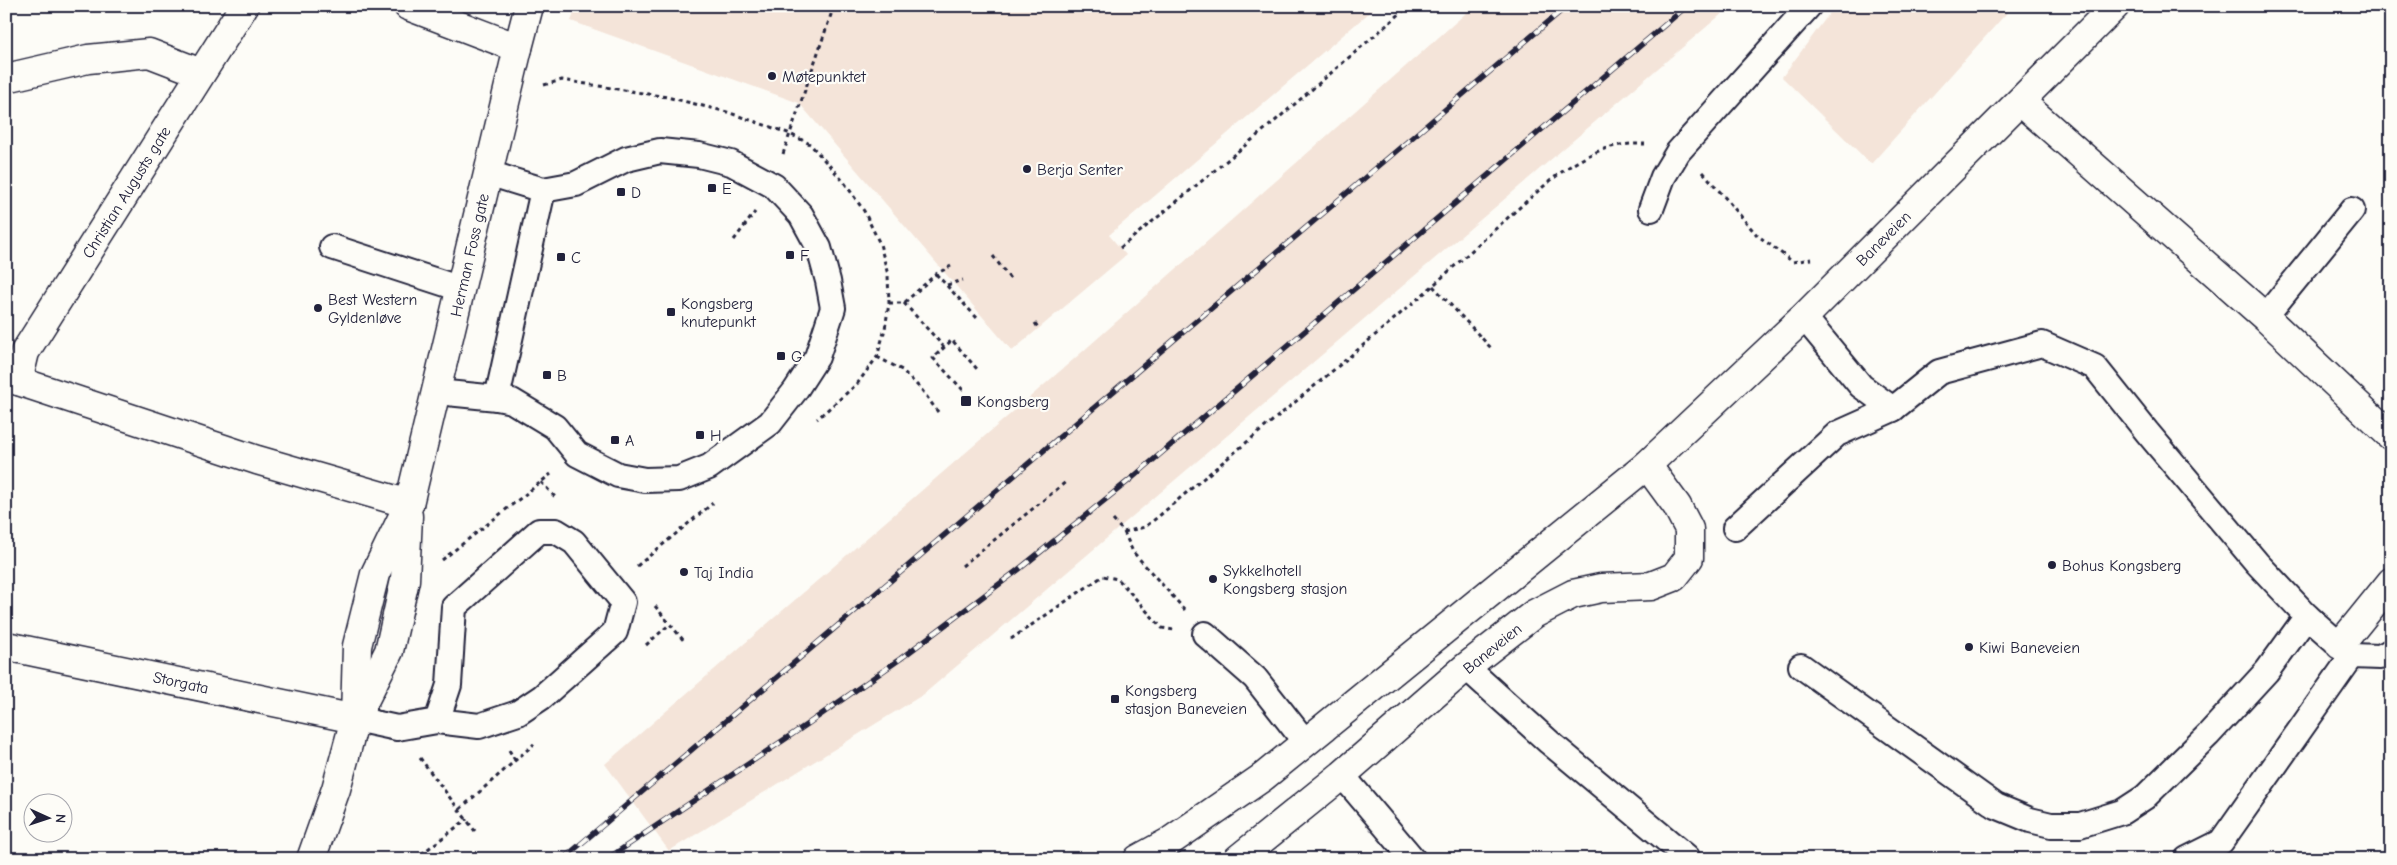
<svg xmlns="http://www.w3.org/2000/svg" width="2397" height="865" font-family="'Comic Neue',sans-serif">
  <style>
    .built { fill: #f4e4d9 }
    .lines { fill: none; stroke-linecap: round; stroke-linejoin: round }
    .service-casing { stroke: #22223b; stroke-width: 28 }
    .minor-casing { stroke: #22223b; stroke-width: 31 }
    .secondary-casing { stroke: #22223b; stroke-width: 31 }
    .path { stroke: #22223b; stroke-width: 3; stroke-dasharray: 4 4; stroke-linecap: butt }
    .service { stroke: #fdfcf7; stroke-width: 24 }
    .minor { stroke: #fdfcf7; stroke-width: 28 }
    .secondary { stroke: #fdfcf7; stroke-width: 28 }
    .rail-casing { stroke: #22223b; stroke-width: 5.5 }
    .rail { stroke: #fdfcf7; stroke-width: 4; stroke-dasharray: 11; stroke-linecap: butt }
    .poi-dot { fill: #22223b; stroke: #fdfcf7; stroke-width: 2 }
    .labels { text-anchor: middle; stroke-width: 4.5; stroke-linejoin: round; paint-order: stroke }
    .poi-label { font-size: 16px; fill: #22223b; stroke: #fdfcf7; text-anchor: start }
    .street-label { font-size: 16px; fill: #22223b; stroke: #fdfcf7 }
  </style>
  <rect width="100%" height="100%" fill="#fdfcf7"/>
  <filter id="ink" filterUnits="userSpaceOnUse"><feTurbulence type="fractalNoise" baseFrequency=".02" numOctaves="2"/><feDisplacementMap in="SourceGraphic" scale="10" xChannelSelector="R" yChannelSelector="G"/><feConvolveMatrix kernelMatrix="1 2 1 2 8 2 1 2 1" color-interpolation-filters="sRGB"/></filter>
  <g filter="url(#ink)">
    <g class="built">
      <path d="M577 6H1377L1109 235 1126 255 1012 351 799 103 571 21Z"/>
      <path d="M1474 6H1731L924 694 669 851 605 764 1081 353Z"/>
      <path d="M1835 6H2013L1871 164 1782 77Z"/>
    </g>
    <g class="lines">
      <defs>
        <g id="service">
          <path d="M1651 209 1663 177 1678 152 1809 6"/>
          <path d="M332 247 461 289"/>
          <path d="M1804 317 1861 386 1893 409 1939 372 2042 344 2095 367 2147 432 2257 563 2307 616 2352 656 2221 842 2187 859"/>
          <path d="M2265 317 2352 210"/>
          <path d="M437 392 497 398 512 401 555 427 577 454 618 475 645 480 679 479 709 467 770 423 795 391 817 357 833 308 828 281 819 248 801 215 774 186 731 163 699 155 660 151 626 159 576 184 543 190 488 173"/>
          <path d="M497 398 543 190"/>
          <path d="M1735 528 1837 434 1893 409"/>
          <path d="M1205 634 1255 678 1306 743"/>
          <path d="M2352 656 2380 657 2391 651"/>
          <path d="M1801 666 1996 806 2030 820 2051 825H2080L2122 812 2145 797 2208 735 2267 671 2307 616"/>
          <path d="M1466 667 1549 742 1687 857"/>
          <path d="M355 719 397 728 437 721 479 726 518 713 542 697 615 632 623 602 574 542 556 531H539L454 607 449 685 437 721"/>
          <path d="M1342 775 1413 859"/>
        </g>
        <g id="minor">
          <path d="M408 6 518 48 529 6"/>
          <path d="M6 78 88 59 149 53 201 73"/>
          <path d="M2021 102 2265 317 2391 436"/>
          <path d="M6 377 257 460 409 504"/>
          <path d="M18 381 25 352 244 6"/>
          <path d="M2340 645 2391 582"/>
          <path d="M6 646 355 719"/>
          <path d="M1238 859 1342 775 1466 667 1534 614 1573 594 1601 588 1651 586 1674 577 1689 558V529L1677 506 1647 465"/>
        </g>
        <g id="secondary">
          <path d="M355 719 357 646 375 574 409 504 518 48"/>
          <path d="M311 859 336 789 355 719 389 651 405 580 408 516"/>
          <path d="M1138 859 1169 842 1263 777 1647 465 1804 317 2115 6"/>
        </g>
      </defs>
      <use href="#service" class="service-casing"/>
      <use href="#minor" class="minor-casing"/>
      <use href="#secondary" class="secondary-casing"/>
      <g class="path">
        <path d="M544 85 562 80 667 97 727 112 788 133 810 144 844 182 864 211 880 244 888 275 889 303 885 329 877 357 857 384 817 419"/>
        <path d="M783 154 834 6"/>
        <path d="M1703 172 1757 235 1793 262 1811 259"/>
        <path d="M734 240 755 212"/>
        <path d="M1120 248 1275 121 1409 6"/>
        <path d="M993 256 1011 280"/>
        <path d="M936 274 978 319"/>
        <path d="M947 285 963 280"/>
        <path d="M1433 286 1491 348"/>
        <path d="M889 303H904L936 274 951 266"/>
        <path d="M904 303 944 347"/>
        <path d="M1035 323 1039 329"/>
        <path d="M877 357 902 370 921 389 938 412"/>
        <path d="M963 390 933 358 952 340 977 369"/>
        <path d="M541 482 556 498"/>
        <path d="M1113 520 1124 532 1133 552 1185 610"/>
        <path d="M1124 532 1145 527 1159 516C1248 440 1339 367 1428 290 1456 265 1484 239 1512 214 1533 196 1553 176 1577 162 1601 148 1617 143 1645 144"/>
        <path d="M442 560 551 474"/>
        <path d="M637 566 713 503"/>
        <path d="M962 566 1067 481"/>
        <path d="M655 606 684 641"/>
        <path d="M1011 639 1103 576 1118 579 1162 628 1174 630"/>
        <path d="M646 645 670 624"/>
        <path d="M509 750 515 760"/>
        <path d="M420 758 475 831"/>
        <path d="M460 809 534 744"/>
        <path d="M415 859 467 819"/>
      </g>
      <use href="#service" class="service"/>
      <use href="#minor" class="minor"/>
      <use href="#secondary" class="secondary"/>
      <defs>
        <g id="rail">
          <path d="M563 859 1567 6"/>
          <path d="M607 859 809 723 900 659 1018 570 1132 478 1687 6"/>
        </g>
      </defs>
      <use href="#rail" class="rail-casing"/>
      <use href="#rail" class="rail"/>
    </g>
  </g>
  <g class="poi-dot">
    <circle cx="772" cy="76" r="5"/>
    <circle cx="1027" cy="169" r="5"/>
    <rect x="707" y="183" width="10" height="10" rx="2.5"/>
    <rect x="616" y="187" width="10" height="10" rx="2.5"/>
    <rect x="785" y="250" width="10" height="10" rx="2.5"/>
    <rect x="556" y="252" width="10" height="10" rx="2.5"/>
    <circle cx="318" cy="308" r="5"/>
    <rect x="666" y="307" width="10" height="10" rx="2.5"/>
    <rect x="776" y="351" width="10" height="10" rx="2.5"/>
    <rect x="542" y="370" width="10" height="10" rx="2.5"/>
    <rect x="960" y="395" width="12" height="12" rx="2.5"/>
    <rect x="695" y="430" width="10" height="10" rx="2.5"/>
    <rect x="610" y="435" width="10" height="10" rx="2.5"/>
    <circle cx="2052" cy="565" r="5"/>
    <circle cx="684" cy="572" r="5"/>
    <circle cx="1213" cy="579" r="5"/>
    <circle cx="1969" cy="647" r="5"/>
    <rect x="1110" y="694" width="10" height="10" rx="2.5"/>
  </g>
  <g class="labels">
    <g class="poi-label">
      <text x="782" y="82">Møtepunktet</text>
      <text x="1037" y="175">Berja Senter</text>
      <text x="722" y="194">E</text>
      <text x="631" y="198">D</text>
      <text x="800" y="261">F</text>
      <text x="571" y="263">C</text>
      <text x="328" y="305">Best Western<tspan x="328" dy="18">Gyldenløve</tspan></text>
      <text x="681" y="309">Kongsberg<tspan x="681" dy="18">knutepunkt</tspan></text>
      <text x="791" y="362">G</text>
      <text x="557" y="381">B</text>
      <text x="977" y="407">Kongsberg</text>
      <text x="710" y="441">H</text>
      <text x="625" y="446">A</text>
      <text x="2062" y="571">Bohus Kongsberg</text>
      <text x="1223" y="576">Sykkelhotell<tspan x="1223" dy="18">Kongsberg stasjon</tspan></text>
      <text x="694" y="578">Taj India</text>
      <text x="1979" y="653">Kiwi Baneveien</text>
      <text x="1125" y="696">Kongsberg<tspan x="1125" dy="18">stasjon Baneveien</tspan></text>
    </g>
    <g class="street-label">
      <text transform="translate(126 192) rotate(-58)" y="6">Christian Augusts gate</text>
      <text transform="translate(1883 238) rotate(-45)" y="6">Baneveien</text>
      <text transform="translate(469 255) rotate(-77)" y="6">Herman Foss gate</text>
      <text transform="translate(1492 648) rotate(-39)" y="6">Baneveien</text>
      <text transform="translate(181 682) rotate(12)" y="6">Storgata</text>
    </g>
  </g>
  <rect width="2397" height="865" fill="none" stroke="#fdfcf7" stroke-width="25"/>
  <rect x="12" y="12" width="2372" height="840" fill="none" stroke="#22223b" stroke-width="2" filter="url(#ink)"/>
  <g transform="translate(48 818) rotate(93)"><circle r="24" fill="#fdfcf7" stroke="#a5a5ac"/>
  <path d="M0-4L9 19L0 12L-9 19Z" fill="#22223b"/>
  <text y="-8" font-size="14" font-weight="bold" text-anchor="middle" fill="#22223b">N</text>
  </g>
</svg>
